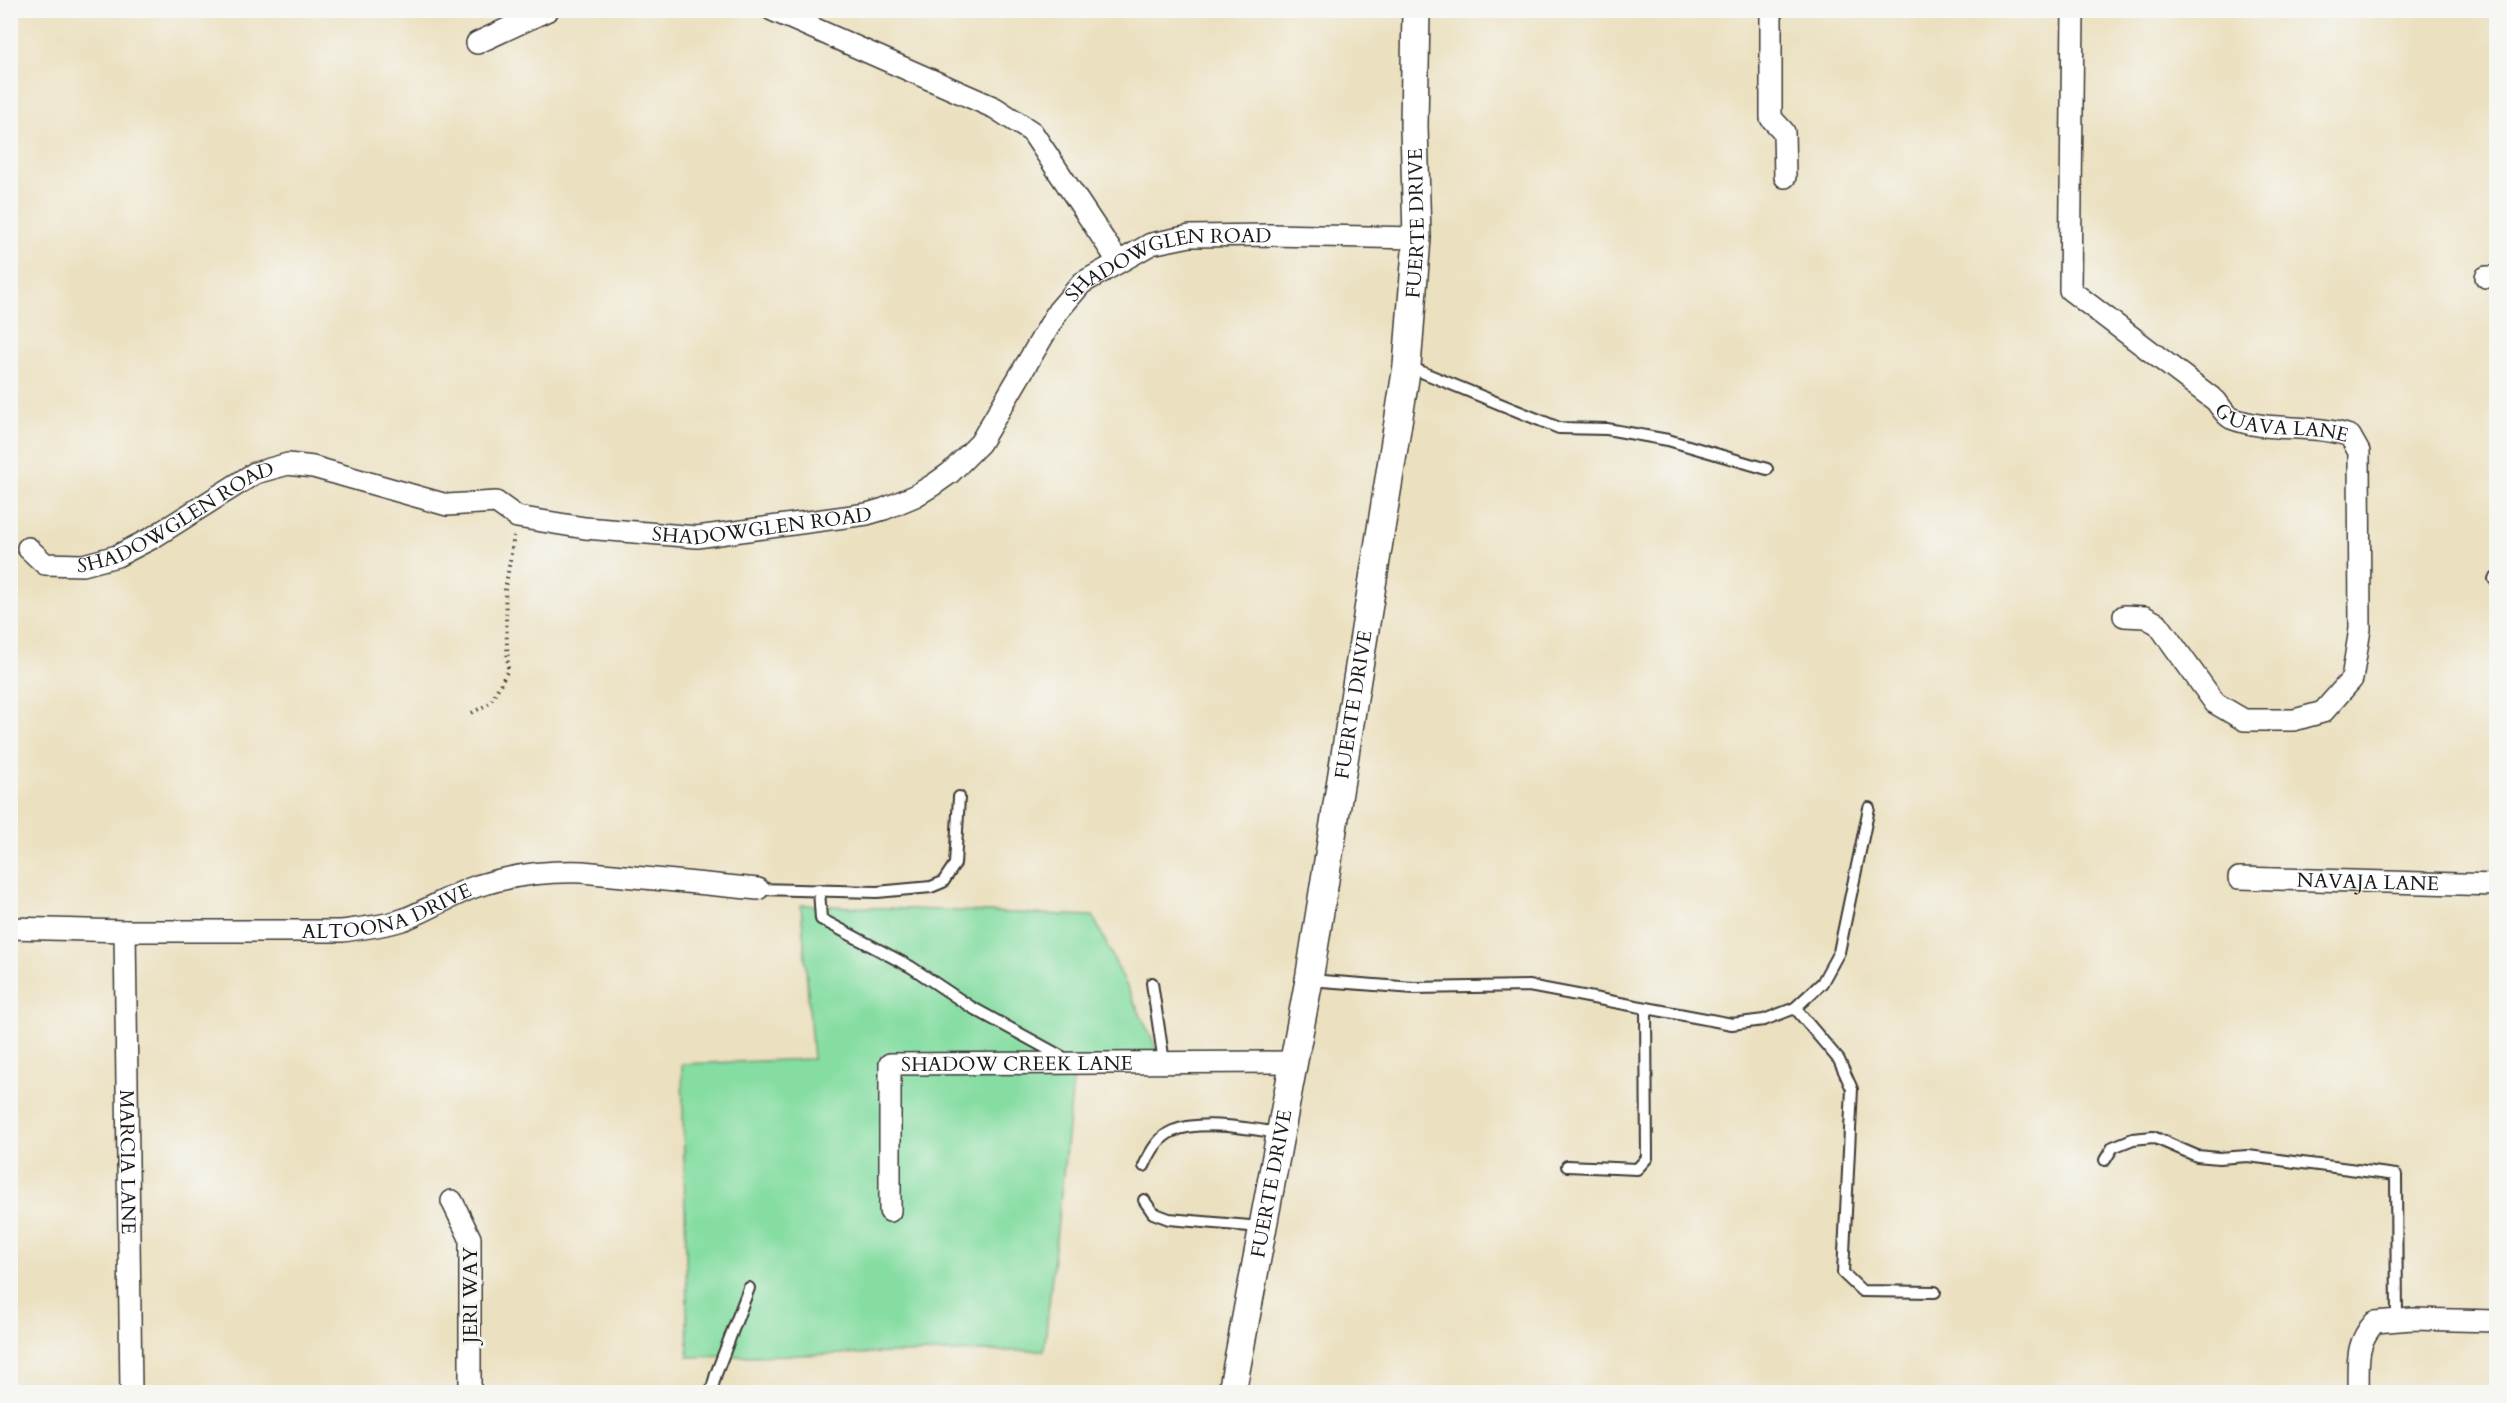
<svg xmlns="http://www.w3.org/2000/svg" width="2507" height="1403" font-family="Cardo,serif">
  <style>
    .green { fill: #85dda2; stroke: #507c5f; stroke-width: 1.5 }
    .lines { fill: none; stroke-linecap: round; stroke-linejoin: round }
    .service-casing { stroke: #3b3934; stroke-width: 14 }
    .minor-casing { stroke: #3b3934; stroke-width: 24 }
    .tertiary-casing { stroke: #3b3934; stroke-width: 30 }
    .path { stroke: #3b3934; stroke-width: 4; stroke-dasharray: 1.5 4.5; stroke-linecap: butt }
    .service { stroke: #fff; stroke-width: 10 }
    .minor { stroke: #fff; stroke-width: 21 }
    .tertiary { stroke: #fff; stroke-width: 27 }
    .labels { text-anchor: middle; stroke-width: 6; stroke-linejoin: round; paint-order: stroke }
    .street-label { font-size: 20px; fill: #1c1c1c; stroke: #f6f6f2 }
  </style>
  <rect width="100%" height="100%" fill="#f6f6f2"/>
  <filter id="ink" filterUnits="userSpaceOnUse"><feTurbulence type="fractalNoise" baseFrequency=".0167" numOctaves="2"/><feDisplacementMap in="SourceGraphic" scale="12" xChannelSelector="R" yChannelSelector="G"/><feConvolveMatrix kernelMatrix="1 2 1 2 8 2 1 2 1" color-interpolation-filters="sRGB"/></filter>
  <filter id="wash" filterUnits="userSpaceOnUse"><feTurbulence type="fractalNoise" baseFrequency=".008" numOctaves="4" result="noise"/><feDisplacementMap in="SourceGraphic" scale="24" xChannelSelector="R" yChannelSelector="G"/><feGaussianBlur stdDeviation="1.35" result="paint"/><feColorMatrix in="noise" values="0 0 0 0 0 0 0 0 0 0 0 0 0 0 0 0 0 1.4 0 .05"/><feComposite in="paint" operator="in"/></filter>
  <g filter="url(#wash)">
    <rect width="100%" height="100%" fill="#ebe0bf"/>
    <path class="green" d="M801 905 1093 916 1164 1064 1075 1063 1044 1350 688 1357 682 1064 813 1059Z"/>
  </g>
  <g filter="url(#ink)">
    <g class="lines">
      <defs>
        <g id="service">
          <path d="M1407 366 1559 428 1607 429 1668 440 1767 469"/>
          <path d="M2494 579H2496"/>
          <path d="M758 889 877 892 931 887 943 882 955 864 959 797"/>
          <path d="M819 890 821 919 911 967 971 1007 1066 1059"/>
          <path d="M1309 980 1414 988 1529 986 1732 1024 1764 1020 1795 1008 1822 983 1839 952 1869 808"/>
          <path d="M1152 983 1164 1062"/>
          <path d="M1795 1008 1839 1060 1852 1089 1843 1273 1862 1291 1935 1292"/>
          <path d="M2105 1160 2113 1147 2133 1139 2153 1137 2197 1156 2219 1158 2248 1156 2396 1175 2397 1320"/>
          <path d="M1144 1166C1150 1153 1158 1137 1173 1131 1202 1119 1250 1129 1280 1133"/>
          <path d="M1567 1166 1637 1169 1647 1158 1646 1008"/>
          <path d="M1144 1200 1153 1213 1169 1219 1261 1227"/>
          <path d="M711 1392 716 1374 749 1288"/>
        </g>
        <g id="minor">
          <path d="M772 10 995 108 1032 132 1118 261"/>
          <path d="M1771 10V118L1784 132 1785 177"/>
          <path id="s1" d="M2073 10 2070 290 2216 401C2220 406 2225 415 2231 418 2269 433 2312 423 2350 436L2359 452 2360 629 2352 679 2323 712 2294 720H2244L2215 703 2158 624 2145 617 2124 616"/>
          <path d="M477 43 548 10"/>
          <path d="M2486 277H2496"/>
          <path id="s2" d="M28 548 45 564 83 565 117 556 152 538 255 473 288 464 313 467 447 505 496 502 517 517 585 528 697 537 867 514 884 509 915 496 933 485 950 473 980 443 1058 311 1082 283 1151 244 1190 236 1271 235 1417 238"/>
          <path id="s3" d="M2239 878 2496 885"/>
          <path id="s4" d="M10 928 125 931H342C363 928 385 926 405 919 430 909 452 895 477 886 512 875 546 871 582 872L758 889"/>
          <path id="s5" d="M125 931 131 1392"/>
          <path d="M452 1201 470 1238V1392"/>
          <path id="s6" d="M890 1211V1064L1293 1062"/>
          <path d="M2358 1392C2359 1363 2354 1345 2375 1322L2412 1319 2496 1321"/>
        </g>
        <g id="tertiary">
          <path id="s7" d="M1232 1392 1309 980 1407 366 1417 238 1414 126 1416 10"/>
        </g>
      </defs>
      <use href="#service" class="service-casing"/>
      <use href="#minor" class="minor-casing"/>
      <use href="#tertiary" class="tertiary-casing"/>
      <path class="path" d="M472 713 490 703 508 670 505 590 514 536"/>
      <use href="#service" class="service"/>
      <use href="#minor" class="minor"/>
      <use href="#tertiary" class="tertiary"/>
    </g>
  </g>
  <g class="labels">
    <g class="street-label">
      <text dy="7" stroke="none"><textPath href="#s7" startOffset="1184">FUERTE DRIVE</textPath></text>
      <text dy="7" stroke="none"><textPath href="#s2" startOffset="1300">SHADOWGLEN ROAD</textPath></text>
      <text dy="7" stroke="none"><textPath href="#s1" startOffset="537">GUAVA LANE</textPath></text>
      <text dy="7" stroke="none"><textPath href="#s2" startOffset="166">SHADOWGLEN ROAD</textPath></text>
      <text dy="7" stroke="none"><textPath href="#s2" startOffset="778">SHADOWGLEN ROAD</textPath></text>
      <text dy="7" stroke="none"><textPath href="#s7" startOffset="698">FUERTE DRIVE</textPath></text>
      <text dy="7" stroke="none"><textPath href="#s3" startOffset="129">NAVAJA LANE</textPath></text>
      <text dy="7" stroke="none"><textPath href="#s4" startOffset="380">ALTOONA DRIVE</textPath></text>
      <text dy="7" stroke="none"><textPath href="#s6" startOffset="274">SHADOW CREEK LANE</textPath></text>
      <text dy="7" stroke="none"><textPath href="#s5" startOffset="231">MARCIA LANE</textPath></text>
      <text dy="7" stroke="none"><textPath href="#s7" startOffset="212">FUERTE DRIVE</textPath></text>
      <text transform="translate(470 1295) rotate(-90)" y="7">JERI WAY</text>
    </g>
  </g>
  <rect width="2507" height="1403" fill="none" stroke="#f6f6f2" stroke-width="36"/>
</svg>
